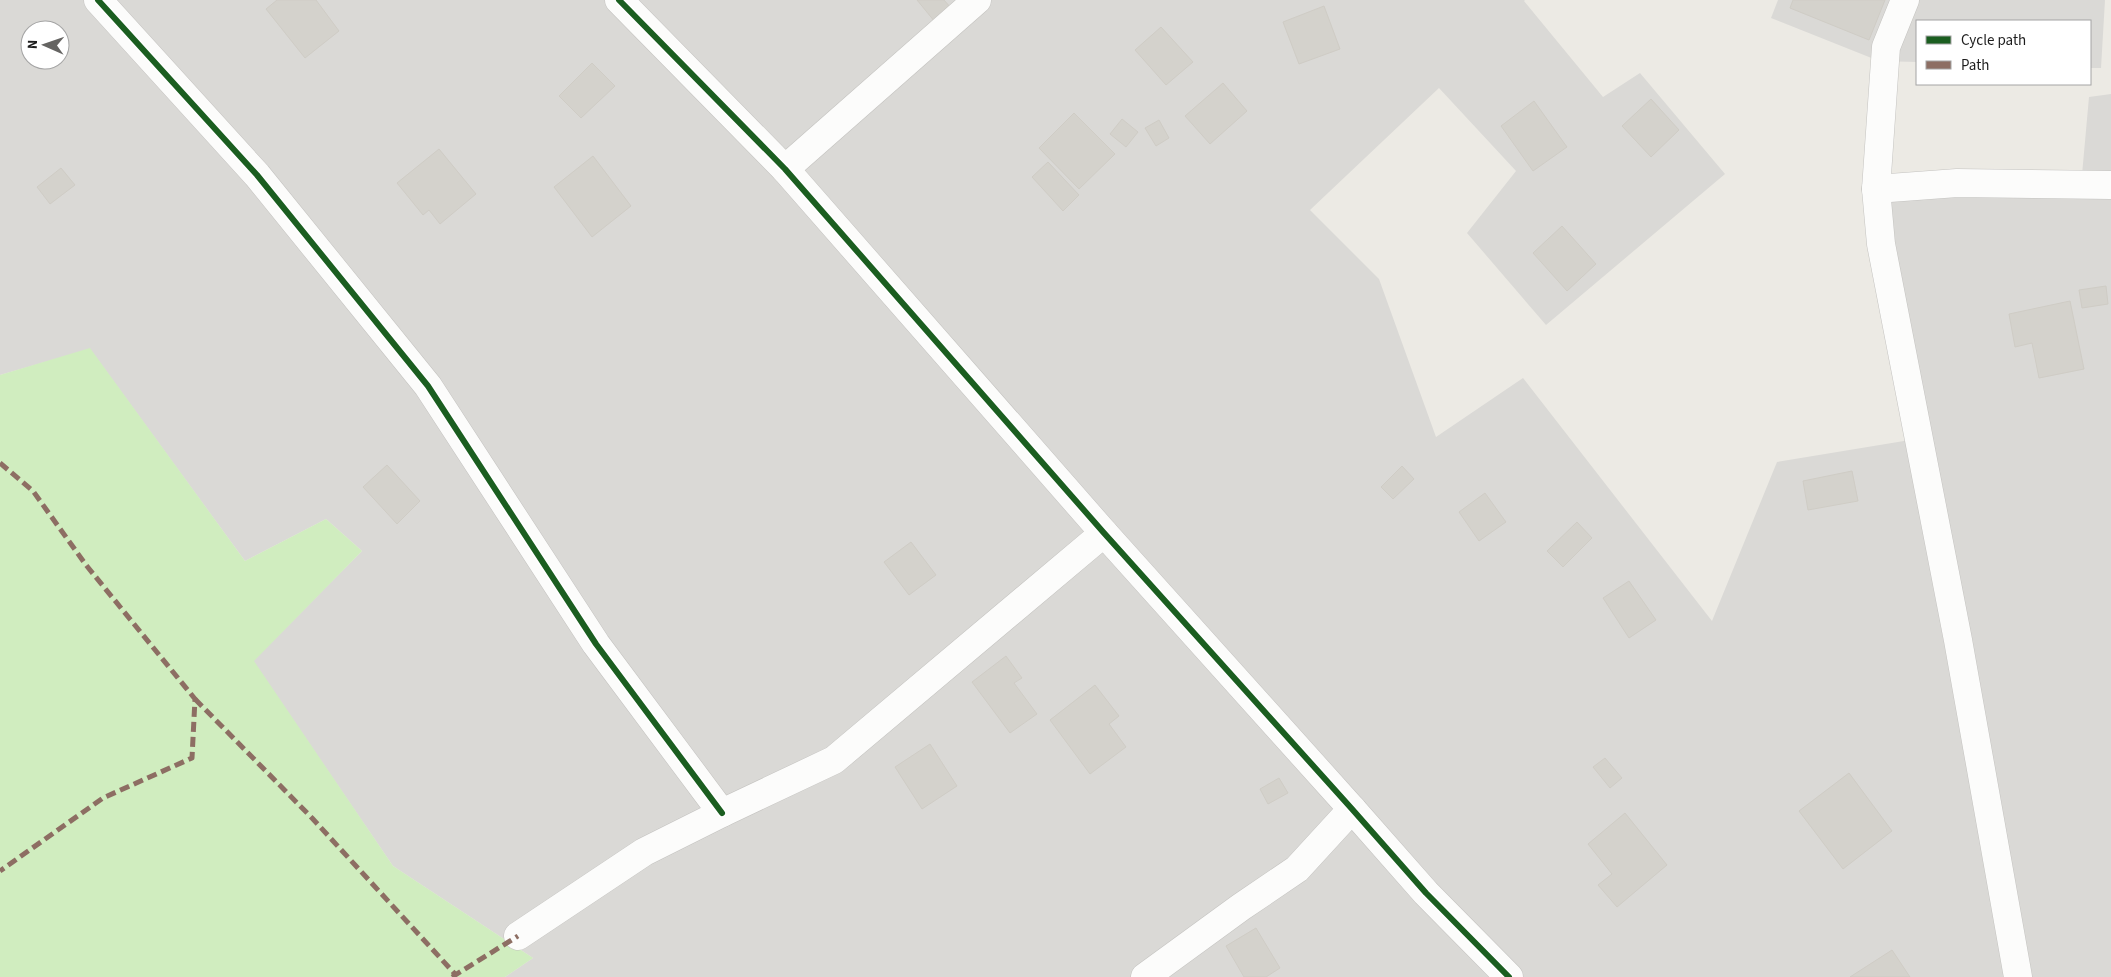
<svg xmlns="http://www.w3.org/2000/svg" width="2111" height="977" font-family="'Source Sans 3',sans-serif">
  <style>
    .residential { fill: #dad9d6; fill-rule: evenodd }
    .grass { fill: #d0edbf }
    .building { fill: #d4d2cc; stroke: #cfccc5 }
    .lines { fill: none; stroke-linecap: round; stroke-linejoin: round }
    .minor-casing { stroke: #c4c3c0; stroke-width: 29 }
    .minor { stroke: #fcfcfb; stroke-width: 28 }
    .quiet { stroke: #8d6e63; stroke-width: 5; stroke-dasharray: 10 5; stroke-linecap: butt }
    .cycleway-casing { stroke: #fff; stroke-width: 9 }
    .cycleway { stroke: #1b5e20; stroke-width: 6 }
  </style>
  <rect width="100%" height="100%" fill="#eceae4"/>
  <g class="residential">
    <path d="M0 0H1525L1524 1 1603 97 1640 73 1725 174 1546 325 1467 233 1516 171 1439 88 1310 210 1379 279 1436 437 1523 378 1712 621 1777 462 1910 440 1866 193 2080 197 2089 97 2111 94V977H505L533 958 393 866 253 661 362 551 326 519 245 561 90 349 0 375ZM30 30H60V60H30Z"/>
    <path d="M1778 0H2105L2101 68H2090V21H1917V62L1879 61 1771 18Z"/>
  </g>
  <path class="grass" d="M90 348 245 561 326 519 362 551 254 661 393 866 533 958 505 977H0V375Z"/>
  <g class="building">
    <path d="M277 0H316L339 31 305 58 266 9Z"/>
    <path d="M917 0H944L951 8 935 22Z"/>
    <path d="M1793 0H1885L1869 40 1790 8Z"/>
    <path d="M1324 6 1340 49 1299 64 1283 22Z"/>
    <path d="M1161 27 1193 62 1166 85 1135 50Z"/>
    <path d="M592 63 615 86 581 118 559 96Z"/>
    <path d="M1223 83 1247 111 1210 144 1185 116Z"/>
    <path d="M1651 99 1679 130 1651 157 1622 126Z"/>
    <path d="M1534 101 1567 147 1533 171 1501 126Z"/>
    <path d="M1074 113 1115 154 1079 189 1039 148Z"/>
    <path d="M1122 119 1138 132 1126 147 1110 134Z"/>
    <path d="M1159 120 1169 138 1156 146 1145 128Z"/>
    <path d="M439 149 476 194 440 224 429 210 423 215 397 183Z"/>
    <path d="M593 156 631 206 592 237 554 187Z"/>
    <path d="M1048 162 1079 195 1063 211 1032 177Z"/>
    <path d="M61 168 75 185 50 204 37 187Z"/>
    <path d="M1562 226 1596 264 1567 291 1533 253Z"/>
    <path d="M2106 286 2108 304 2082 308 2079 290Z"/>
    <path d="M2070 301 2084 369 2039 378 2032 343 2015 347 2009 314Z"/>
    <path d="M387 465 420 501 397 524 363 487Z"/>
    <path d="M1402 466 1414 479 1393 499 1381 487Z"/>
    <path d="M1852 471 1858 501 1808 510 1803 481Z"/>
    <path d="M1485 493 1506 522 1479 541 1459 512Z"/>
    <path d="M1577 522 1592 538 1563 567 1547 551Z"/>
    <path d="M911 542 936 575 909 595 884 562Z"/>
    <path d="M1629 581 1656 620 1629 638 1603 598Z"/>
    <path d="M1006 656 1022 678 1014 683 1037 714 1010 733 972 682Z"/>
    <path d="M1095 685 1119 716 1109 724 1126 747 1090 774 1050 720Z"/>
    <path d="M930 744 957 786 922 809 895 767Z"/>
    <path d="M1605 758 1622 778 1610 788 1593 767Z"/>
    <path d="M1849 773 1892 831 1843 869 1799 811Z"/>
    <path d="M1279 778 1288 793 1268 804 1260 789Z"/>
    <path d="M1625 813 1667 865 1617 907 1598 885 1612 874 1588 844Z"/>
    <path d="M1256 928 1280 968 1266 977H1244L1226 946Z"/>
    <path d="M1892 950 1910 977H1850Z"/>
  </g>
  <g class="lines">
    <defs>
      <g id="minor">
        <path d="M98 0 257 175 428 386 596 644 722 813"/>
        <path d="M619 0 785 169 1104 533 1352 809 1426 893 1509 977"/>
        <path d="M1905 0 1886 47 1876 189 1881 244 1958 640 2018 977"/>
        <path d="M785 169 977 0"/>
        <path d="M1876 189 1957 183 2111 185"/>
        <path d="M518 936 644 852 722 813 834 760 1104 533"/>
        <path d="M1145 977 1241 907 1297 869 1352 809"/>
      </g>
    </defs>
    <use href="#minor" class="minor-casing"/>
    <use href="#minor" class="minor"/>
    <g class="quiet">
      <path d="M0 463 33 491 86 565 195 699 192 758 103 798 0 871"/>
      <path d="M195 699 312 818 455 974"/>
      <path d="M452 977 518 936"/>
    </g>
    <defs>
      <g id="cycleway">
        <path d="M98 0 257 175 428 386 596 644 722 813"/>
        <path d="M619 0 785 169 1104 533 1352 809 1426 893 1509 977"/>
      </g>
    </defs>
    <use href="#cycleway" class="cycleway-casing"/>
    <use href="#cycleway" class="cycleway"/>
  </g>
  <rect x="1916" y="20" width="175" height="65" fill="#ffffff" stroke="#a4a4a4"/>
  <rect x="1926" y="36" width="25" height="8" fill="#1b5e20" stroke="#a4a4a4"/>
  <text x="1961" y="45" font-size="15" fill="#1c1c1c">Cycle path</text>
  <rect x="1926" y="61" width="25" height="8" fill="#8d6e63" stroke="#a4a4a4"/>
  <text x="1961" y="70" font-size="15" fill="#1c1c1c">Path</text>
  <g transform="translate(45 45) rotate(272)"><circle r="24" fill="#ffffff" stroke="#a4a4a4"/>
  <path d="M0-4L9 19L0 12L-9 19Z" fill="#656462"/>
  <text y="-8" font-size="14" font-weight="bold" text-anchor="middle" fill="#1c1c1c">N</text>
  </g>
</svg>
